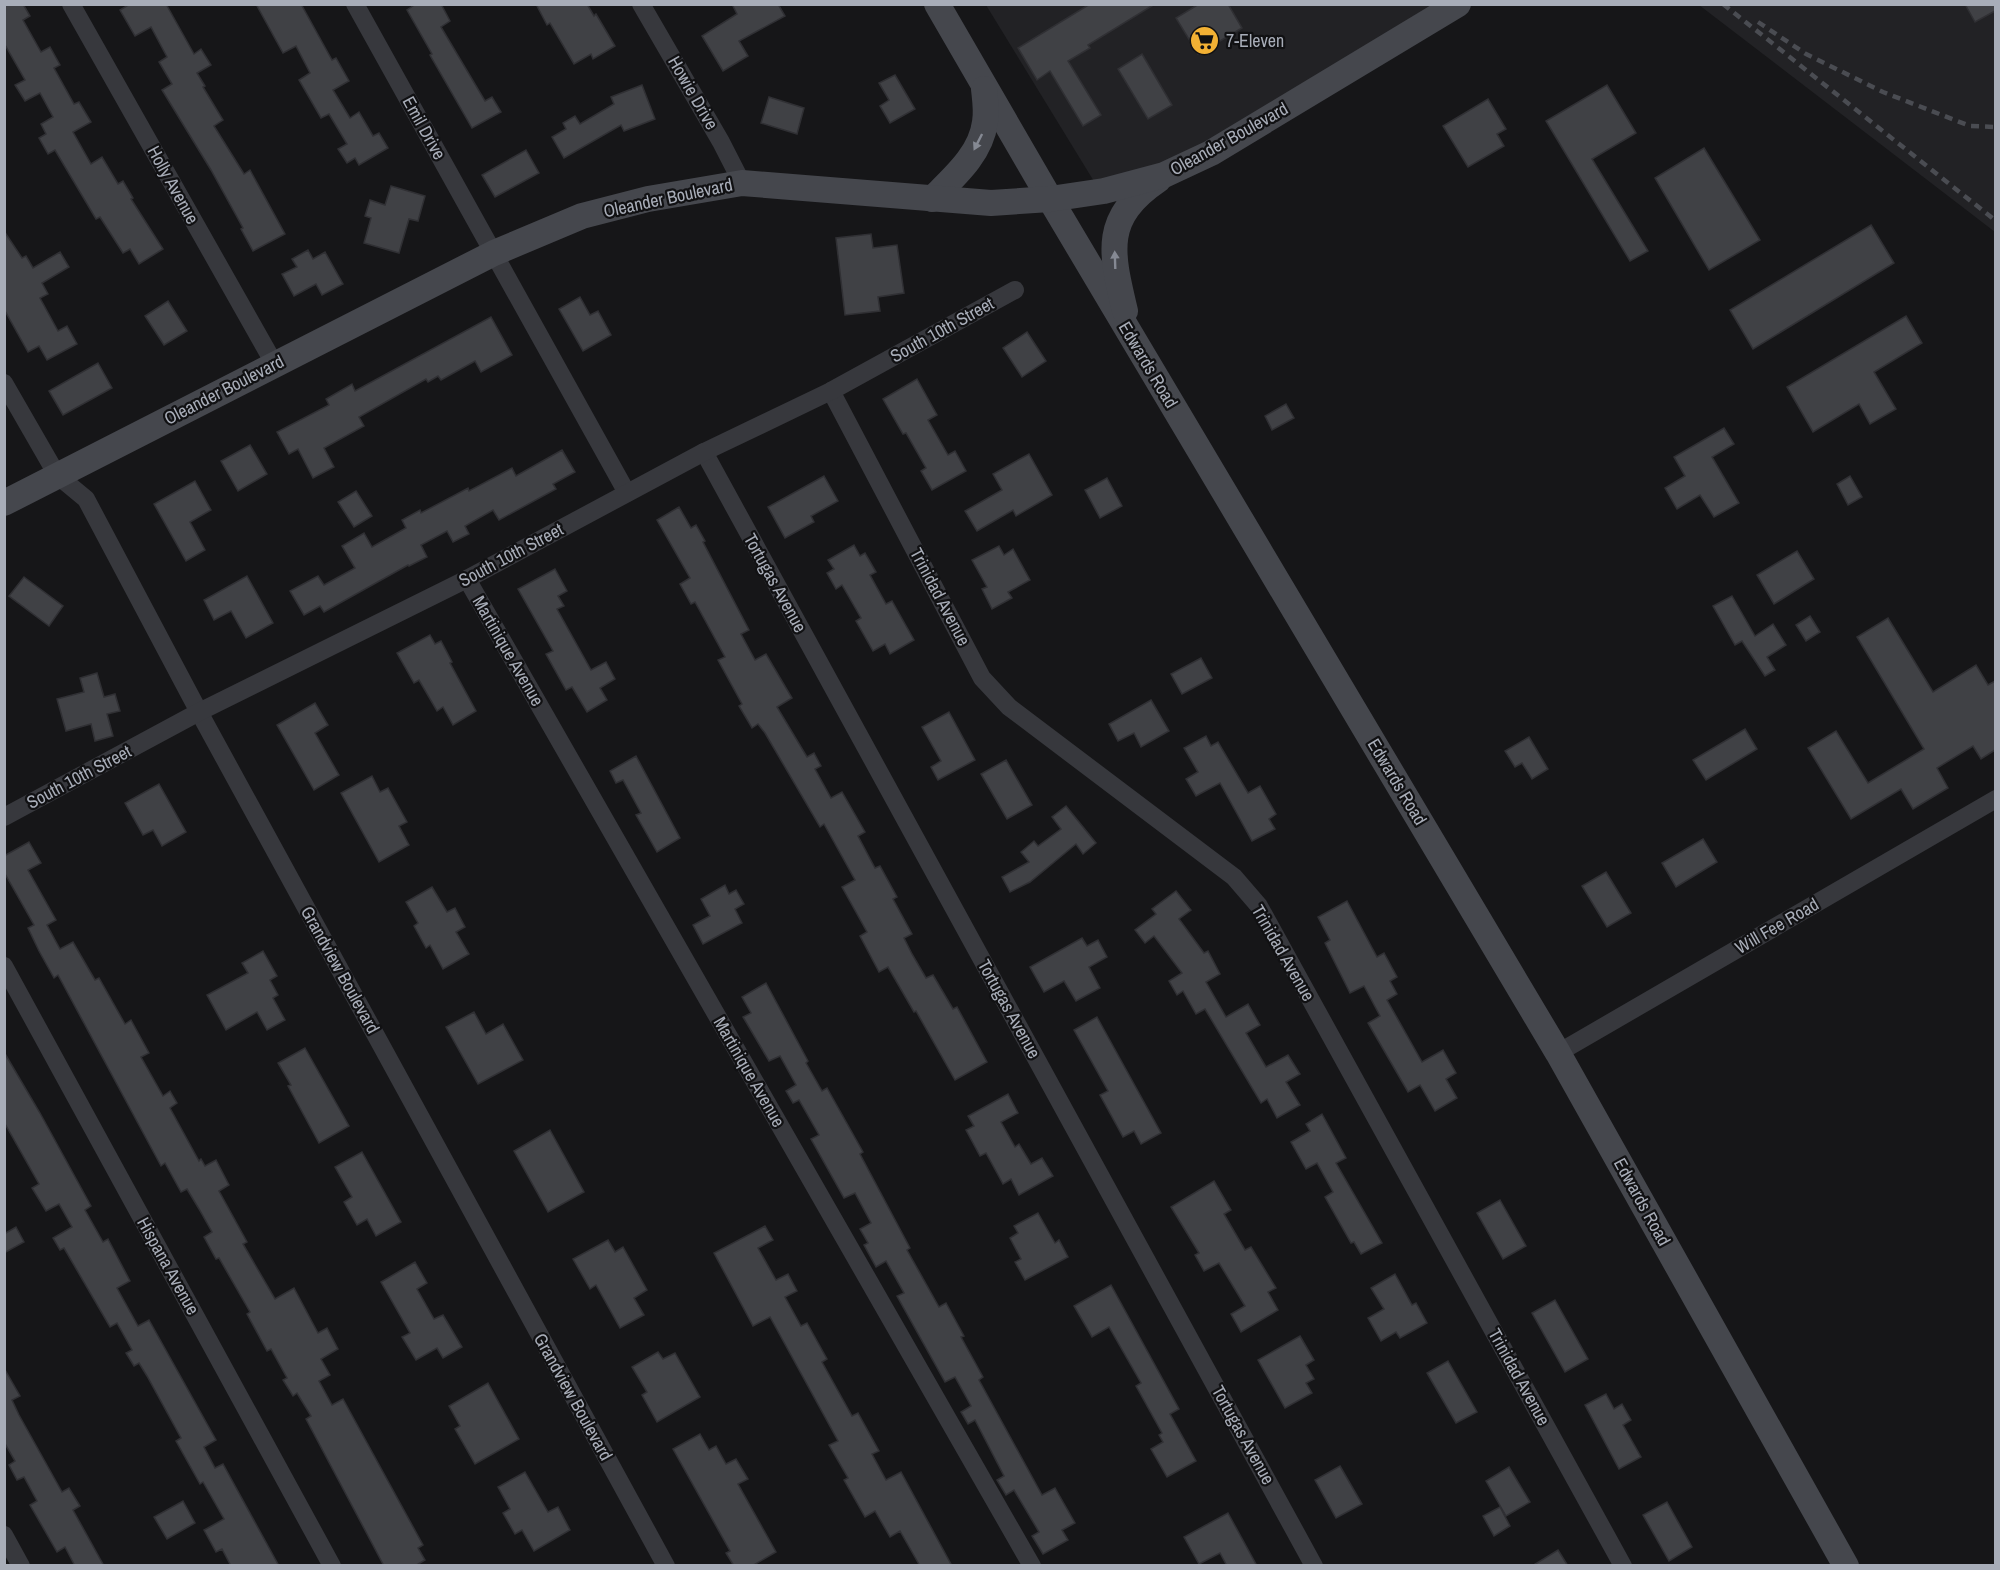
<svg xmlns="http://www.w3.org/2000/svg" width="2000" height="1570" font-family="'Archivo Narrow',sans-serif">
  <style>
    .built { fill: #222225 }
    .building { fill: #404145; stroke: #303034; stroke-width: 1.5 }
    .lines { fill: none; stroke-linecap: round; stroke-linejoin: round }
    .minor { stroke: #37383d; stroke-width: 18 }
    .secondary { stroke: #45474d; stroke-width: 26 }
    .rail { stroke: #4a4c52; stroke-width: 4.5; stroke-dasharray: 8 6; stroke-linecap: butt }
    .oneway { fill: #858993 }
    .labels { text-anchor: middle; stroke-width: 4.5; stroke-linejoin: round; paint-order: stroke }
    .poi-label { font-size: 18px; fill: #a8adb8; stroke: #111113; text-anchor: start }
    .street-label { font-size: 18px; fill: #a8adb8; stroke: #111113 }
  </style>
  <rect width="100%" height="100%" fill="#161618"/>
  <g class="built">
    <path d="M986 5H1440L1207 145 1168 163 1095 183Z"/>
    <path d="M1699 5H1995V232Z"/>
  </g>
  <g class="building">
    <path d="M4 4H23L30 16 23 20 41 52 50 47 60 65 54 68 74 104 79 102 91 122 73 132 91 164 102 157 118 184 123 181 133 198 131 199 163 249 139 264 130 249 123 253 100 217 96 219 55 150 48 154 39 138 46 134 41 124 53 117 40 93 25 101 15 85 25 80 4 43Z"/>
    <path d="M130 4H166L194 54 201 49 211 65 197 73 205 86 203 87 223 120 214 126 244 174 250 170 285 234 253 251 241 229 243 228 211 170 162 90 172 84 159 62 167 57 151 27 135 36 120 10Z"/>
    <path d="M256 4H301L332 60 336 58 349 81 333 90 350 118 359 112 373 136 379 133 388 148 359 165 355 158 347 163 338 149 347 144 329 114 321 118 299 80 310 73 296 46 283 53Z"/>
    <path d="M416 4H441L450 21 441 27 485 101 492 97 501 112 472 128 430 55 432 54 407 10Z"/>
    <path d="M536 4H587L594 16 596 14 615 46 593 59 591 54 574 64 550 23 547 25Z"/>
    <path d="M732 4H778L785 16 739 41 748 56 723 71 702 36 737 14Z"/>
    <path d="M1090 4H1155L1088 45 1090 48 1068 61 1101 115 1083 126 1050 71 1037 80 1018 48Z"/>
    <path d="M1199 4H1228L1242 28 1198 54 1176 18Z"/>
    <path d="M1965 4H1995V11L1975 22Z"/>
    <path d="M1142 54 1172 105 1148 119 1118 69Z"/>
    <path d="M895 75 915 109 890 123 880 106 889 100 879 83Z"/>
    <path d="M642 85 655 119 624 131 621 125 564 158 552 137 566 129 563 123 575 116 580 124 614 104 611 97Z"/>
    <path d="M1607 85 1636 133 1592 159 1648 251 1630 261 1546 121Z"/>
    <path d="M769 97 804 108 797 134 761 123Z"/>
    <path d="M1488 99 1506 129 1497 134 1504 146 1468 167 1443 126Z"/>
    <path d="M1704 148 1760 240 1709 270 1655 178Z"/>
    <path d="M526 150 539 173 495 197 482 175Z"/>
    <path d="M391 186 425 196 418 221 409 219 399 253 364 243 371 218 365 216 370 200 385 205Z"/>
    <path d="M1871 225 1894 263 1753 349 1730 310Z"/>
    <path d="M4 231 22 258 26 256 33 268 60 252 69 267 42 283 48 294 40 298 58 331 67 326 77 344 47 360 39 346 28 352 4 309Z"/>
    <path d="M871 234 873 248 897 245 904 293 878 297 880 311 845 315 836 238Z"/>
    <path d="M308 250 313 259 325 252 343 284 322 295 316 284 294 296 282 274 297 267 292 259Z"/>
    <path d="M580 297 590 315 598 311 611 335 583 351 559 309Z"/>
    <path d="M168 301 187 331 164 345 145 316Z"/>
    <path d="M1906 316 1922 343 1874 372 1896 409 1870 424 1859 404 1813 432 1787 387Z"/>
    <path d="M491 317 512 355 481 372 475 361 441 380 438 376 428 382 426 379 359 417 364 426 324 448 334 467 313 478 298 449 289 454 277 432 329 405 326 399 352 384 355 391Z"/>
    <path d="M1027 332 1046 361 1022 377 1003 348Z"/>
    <path d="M98 363 112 388 63 415 49 391Z"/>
    <path d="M917 379 937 415 928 420 948 455 955 451 966 471 932 490 921 471 926 468 906 433 903 434 883 399Z"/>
    <path d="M1286 404 1294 418 1272 430 1265 416Z"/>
    <path d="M1724 428 1734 444 1712 457 1739 503 1714 517 1700 495 1677 509 1665 488 1685 476 1674 457Z"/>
    <path d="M250 445 267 474 238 491 221 461Z"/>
    <path d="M562 450 575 472 553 484 556 489 499 520 493 510 465 526 469 534 453 542 447 531 421 545 427 557 409 566 408 565 324 612 320 606 304 615 290 591 318 576 324 585 355 568 342 546 364 533 372 547 406 528 402 520 420 510 421 513 468 488 469 491 512 468 516 476Z"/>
    <path d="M1029 454 1052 495 1016 516 1013 510 977 531 965 511 1002 490 993 474Z"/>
    <path d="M824 476 838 501 811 516 814 522 785 538 768 507Z"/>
    <path d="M1850 476 1862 497 1848 505 1837 484Z"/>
    <path d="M1107 478 1122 506 1100 518 1085 490Z"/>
    <path d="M195 481 211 510 190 522 205 550 186 561 154 504Z"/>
    <path d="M356 491 372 516 354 527 338 502Z"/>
    <path d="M679 507 691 528 696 525 705 541 703 542 749 630 741 634 755 660 766 654 792 698 777 707 807 757 814 753 821 766 815 769 831 798 842 792 865 832 858 836 875 868 880 866 897 897 893 899 912 934 904 938 912 954 926 978 933 975 953 1009 957 1007 987 1062 955 1080 916 1011 914 1012 888 967 879 972 860 936 867 932 842 887 855 880 824 824 820 827 765 733 758 724 752 728 739 706 742 704 718 660 725 657 695 602 691 604 680 584 690 578 657 520Z"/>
    <path d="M854 545 860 556 865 553 876 572 870 575 886 604 892 601 914 640 890 654 885 644 873 651 856 621 861 618 842 585 836 589 827 573 834 569 828 560Z"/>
    <path d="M999 546 1004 555 1013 549 1030 580 1008 592 1012 598 992 609 982 589 987 587 972 560Z"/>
    <path d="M1797 551 1814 579 1774 604 1757 575Z"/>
    <path d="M555 569 567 591 558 596 564 606 557 609 591 670 606 662 615 679 600 688 607 700 587 712 572 687 566 690 546 654 553 651 518 589Z"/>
    <path d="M247 576 273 623 246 638 231 611 214 620 204 600Z"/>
    <path d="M24 577 63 606 49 626 9 596Z"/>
    <path d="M1732 596 1755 636 1773 624 1786 645 1767 657 1775 670 1765 676 1742 641 1735 645 1713 606Z"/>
    <path d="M1810 616 1820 632 1806 641 1796 625Z"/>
    <path d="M1888 618 1933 692 1976 665 1988 685 1995 681V750L1981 759 1973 746 1937 768 1948 788 1913 809 1901 789 1851 819 1808 748 1836 731 1868 783 1924 749 1857 637Z"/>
    <path d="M430 635 435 644 441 641 452 662 450 663 476 711 453 725 443 707 437 711 419 680 414 683 397 653Z"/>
    <path d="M1201 658 1212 678 1182 694 1171 674Z"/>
    <path d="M97 673 104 697 115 694 120 711 107 714 113 736 95 741 91 724 66 731 57 699 84 692 80 678Z"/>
    <path d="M1151 700 1169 731 1141 747 1134 733 1118 741 1109 724Z"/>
    <path d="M315 703 328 725 315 733 339 775 314 790 277 725Z"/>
    <path d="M949 712 975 760 938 780 931 767 941 761 922 727Z"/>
    <path d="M1745 729 1757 749 1706 780 1693 760Z"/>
    <path d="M1206 736 1211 746 1218 742 1248 793 1260 786 1276 814 1269 819 1275 829 1252 841 1220 783 1196 796 1186 779 1198 772 1184 748Z"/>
    <path d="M1529 737 1548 769 1532 779 1522 763 1515 767 1505 751Z"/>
    <path d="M636 756 680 838 657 852 636 815 641 813 623 780 616 783 610 771Z"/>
    <path d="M1006 760 1032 805 1007 819 981 774Z"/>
    <path d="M372 776 380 792 388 788 407 822 399 826 409 845 379 862 341 793Z"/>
    <path d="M159 784 186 832 162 846 153 830 143 835 125 803Z"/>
    <path d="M1066 806 1096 843 1083 854 1076 844 1030 882 1010 892 1002 877 1029 862 1021 852 1034 841 1038 846 1061 829 1052 817Z"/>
    <path d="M1703 839 1717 862 1676 887 1662 863Z"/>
    <path d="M29 842 41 863 28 870 56 920 47 925 60 949 73 942 95 980 99 978 125 1024 131 1020 149 1053 141 1057 163 1096 170 1091 177 1103 170 1108 199 1161 201 1159 205 1166 216 1160 229 1185 219 1191 247 1242 243 1244 275 1299 294 1288 318 1333 327 1328 338 1349 321 1359 330 1375 319 1381 332 1405 343 1399 423 1545 418 1548 425 1560 415 1566H384L306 1419 311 1416 297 1393 293 1396 283 1380 287 1378 271 1349 267 1351 247 1314 250 1312 219 1258 216 1259 204 1237 212 1232 199 1209 187 1189 181 1192 165 1163 161 1166 58 975 54 978 39 951 28 928 34 925 4 872V856Z"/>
    <path d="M1606 872 1631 913 1607 927 1582 886Z"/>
    <path d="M725 885 729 894 736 890 744 904 735 909 742 923 703 944 693 925 710 916 701 899Z"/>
    <path d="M432 887 447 912 455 908 465 927 456 932 469 954 443 969 430 945 426 948 414 926 418 923 406 902Z"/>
    <path d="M1176 891 1191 910 1179 919 1204 953 1208 951 1220 974 1206 982 1226 1017 1248 1004 1260 1025 1246 1033 1266 1067 1288 1055 1300 1074 1286 1082 1300 1105 1277 1118 1267 1099 1261 1103 1205 1009 1196 1014 1183 991 1177 995 1169 981 1182 973 1154 936 1145 943 1135 930 1156 914 1152 909Z"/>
    <path d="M1347 901 1377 957 1384 953 1397 977 1390 981 1397 994 1387 1000 1422 1062 1443 1050 1456 1073 1446 1079 1457 1098 1435 1111 1420 1085 1408 1092 1368 1023 1380 1016 1364 986 1350 993 1325 943 1330 940 1318 917Z"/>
    <path d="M1082 938 1087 946 1098 940 1107 957 1089 967 1100 988 1076 1001 1064 981 1044 992 1030 967Z"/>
    <path d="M263 951 277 976 270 980 278 995 273 998 285 1020 267 1030 257 1012 226 1030 207 995 248 973 242 963Z"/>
    <path d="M766 983 808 1061 806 1063 822 1091 827 1088 863 1152 860 1154 910 1248 907 1250 939 1307 946 1303 964 1336 961 1337 983 1377 979 1380 1042 1495 1055 1488 1075 1523 1062 1530 1068 1540 1043 1554 1032 1536 1039 1532 1014 1490 1006 1495 997 1480 1004 1476 975 1420 968 1424 961 1412 971 1406 955 1377 945 1382 897 1296 904 1293 886 1261 876 1267 864 1245 868 1243 860 1229 871 1223 855 1193 844 1198 811 1139 819 1135 799 1100 793 1103 786 1091 796 1085 780 1056 769 1061 743 1017 751 1013 742 997Z"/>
    <path d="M474 1012 486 1034 503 1024 523 1060 478 1084 446 1027Z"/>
    <path d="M1097 1017 1161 1133 1141 1144 1134 1131 1123 1137 1100 1095 1108 1091 1074 1030Z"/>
    <path d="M305 1048 349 1126 319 1143 288 1086 291 1085 278 1063Z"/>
    <path d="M4 1052 40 1113 91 1206 85 1210 103 1242 108 1239 130 1281 117 1288 138 1326 149 1320 216 1440 204 1447 215 1468 223 1464 279 1566H231L222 1549 216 1552 204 1530 224 1519 203 1482 200 1484 176 1441 181 1438 147 1376 139 1363 134 1366 126 1353 132 1350 117 1323 110 1327 64 1248 60 1250 53 1238 72 1227 59 1204 46 1211 32 1188 39 1184 4 1122Z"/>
    <path d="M1008 1094 1018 1113 1001 1122 1015 1147 1019 1144 1031 1164 1042 1158 1053 1176 1019 1195 1011 1179 1003 1184 986 1153 980 1156 966 1130 974 1126 968 1116Z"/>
    <path d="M1322 1114 1346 1158 1336 1163 1382 1243 1361 1254 1354 1242 1351 1243 1325 1197 1333 1192 1317 1163 1306 1169 1291 1142 1310 1131 1306 1124Z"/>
    <path d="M550 1130 584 1192 548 1212 514 1151Z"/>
    <path d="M362 1152 401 1222 376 1236 367 1219 357 1225 344 1202 352 1197 335 1167Z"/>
    <path d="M1214 1181 1231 1210 1224 1214 1245 1250 1251 1247 1276 1288 1268 1292 1278 1310 1241 1332 1231 1314 1245 1306 1219 1263 1204 1271 1195 1255 1199 1253 1171 1207Z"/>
    <path d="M1500 1200 1526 1246 1503 1259 1477 1213Z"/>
    <path d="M1038 1213 1055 1243 1059 1240 1068 1257 1025 1280 1015 1262 1021 1259 1010 1238 1018 1233 1014 1226Z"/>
    <path d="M765 1226 773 1240 758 1248 776 1280 788 1274 797 1291 785 1297 801 1326 807 1323 827 1359 822 1362 852 1416 858 1413 879 1451 872 1454 886 1480 901 1472 952 1566H920L900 1531 890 1537 875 1511 865 1517 844 1480 848 1478 829 1445 838 1441 770 1317 753 1326 714 1253Z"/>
    <path d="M16 1227 24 1242 4 1253V1234Z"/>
    <path d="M608 1240 615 1252 623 1247 647 1290 634 1298 644 1315 620 1328 596 1285 590 1289 573 1259Z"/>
    <path d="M415 1262 427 1283 417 1289 434 1319 443 1315 462 1347 443 1358 437 1348 416 1360 402 1337 410 1333 381 1282Z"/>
    <path d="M1395 1274 1412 1305 1416 1303 1427 1323 1400 1338 1396 1332 1381 1341 1368 1318 1384 1309 1371 1288Z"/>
    <path d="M1111 1285 1179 1409 1170 1414 1196 1461 1167 1477 1151 1449 1163 1442 1159 1435 1162 1433 1136 1386 1141 1383 1109 1327 1092 1337 1074 1306Z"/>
    <path d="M1555 1300 1588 1359 1565 1372 1532 1313Z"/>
    <path d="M1300 1336 1314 1360 1306 1365 1314 1379 1306 1383 1312 1393 1285 1408 1258 1360Z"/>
    <path d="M658 1352 663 1359 675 1353 700 1397 657 1422 642 1395 647 1392 632 1367Z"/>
    <path d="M1448 1361 1477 1412 1456 1423 1427 1373Z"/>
    <path d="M4 1368 20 1396 12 1400 19 1415 62 1492 69 1488 80 1506 73 1510 104 1566H75L65 1547 57 1552 30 1505 37 1501 24 1477 17 1480 9 1465 15 1461 4 1442Z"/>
    <path d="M488 1383 519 1439 475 1464 455 1429 460 1426 449 1406Z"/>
    <path d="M1606 1394 1614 1409 1622 1404 1631 1420 1623 1425 1641 1457 1619 1469 1585 1405Z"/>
    <path d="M700 1434 709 1450 716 1446 726 1464 736 1459 748 1479 738 1484 776 1552 752 1566H734L726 1553 730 1551 673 1449Z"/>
    <path d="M1340 1466 1362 1504 1336 1518 1315 1480Z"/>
    <path d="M1509 1467 1530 1502 1506 1516 1486 1481Z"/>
    <path d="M525 1472 548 1512 558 1507 570 1530 534 1551 522 1530 515 1534 503 1513 510 1509 498 1487Z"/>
    <path d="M183 1501 195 1523 167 1539 154 1517Z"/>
    <path d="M1667 1502 1692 1547 1669 1561 1643 1515Z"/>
    <path d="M1500 1507 1510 1526 1494 1536 1483 1516Z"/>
    <path d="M1228 1513 1257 1566H1227L1220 1553 1199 1564 1184 1537Z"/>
    <path d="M1558 1550 1568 1566H1532Z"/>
  </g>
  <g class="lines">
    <g class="minor">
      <path d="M71 4 275 365"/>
      <path d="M355 4 627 493"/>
      <path d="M641 4 721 142 742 183"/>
      <path d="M4 383 57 475 86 499 199 712 666 1566"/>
      <path d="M831 391 982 678 1009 707 1234 877 1259 906 1623 1566"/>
      <path d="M704 452 1314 1566"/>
      <path d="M467 579 1032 1566"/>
      <path d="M4 817 199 712 467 579 704 452 831 391 1015 290"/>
      <path d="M4 966 332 1566"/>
      <path d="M1558 1053 1996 799"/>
      <path d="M4 1535 21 1566"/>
    </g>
    <g class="secondary">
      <path d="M937 4 1050 199 1558 1053 1846 1566"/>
      <path d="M932 199C954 177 981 154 985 122 987 111 985 99 984 89"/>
      <path d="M1125 311C1111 252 1102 218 1158 180"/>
      <path d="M4 503 494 253 582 216 648 199 742 183 991 203 1050 199 1104 191 1164 175 1211 153 1458 4"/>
    </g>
    <g class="rail">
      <path d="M1723 4 1996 221"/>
      <path d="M1758 22 1806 54 1883 92 1970 126 1996 127"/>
    </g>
  </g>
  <defs><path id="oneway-solid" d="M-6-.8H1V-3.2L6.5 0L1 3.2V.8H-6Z" transform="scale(1.5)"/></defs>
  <g class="oneway">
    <use href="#oneway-solid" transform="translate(978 142) rotate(117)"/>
    <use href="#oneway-solid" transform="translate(1115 260) rotate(-92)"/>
  </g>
  <defs>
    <symbol id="supermarket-disc" viewBox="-11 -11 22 22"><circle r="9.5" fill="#f2b134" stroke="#111113"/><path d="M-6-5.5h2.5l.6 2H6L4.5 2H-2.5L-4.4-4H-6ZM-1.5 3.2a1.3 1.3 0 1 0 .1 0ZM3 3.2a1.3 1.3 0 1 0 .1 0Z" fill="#111"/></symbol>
  </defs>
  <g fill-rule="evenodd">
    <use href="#supermarket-disc" x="1188" y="24" width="33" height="33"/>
  </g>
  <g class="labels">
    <g class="poi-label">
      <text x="1226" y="47">7-Eleven</text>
    </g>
    <g class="street-label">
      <text transform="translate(693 93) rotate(60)" y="6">Howie Drive</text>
      <text transform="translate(424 128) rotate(61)" y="6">Emil Drive</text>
      <text transform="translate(1229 139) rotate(-29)" y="6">Oleander Boulevard</text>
      <text transform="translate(173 185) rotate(61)" y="6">Holly Avenue</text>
      <text transform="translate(668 198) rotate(-12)" y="6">Oleander Boulevard</text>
      <text transform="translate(942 330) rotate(-29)" y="6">South 10th Street</text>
      <text transform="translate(1148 365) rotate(59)" y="6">Edwards Road</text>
      <text transform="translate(224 390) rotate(-27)" y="6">Oleander Boulevard</text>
      <text transform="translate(511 555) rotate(-28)" y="6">South 10th Street</text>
      <text transform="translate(775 583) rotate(61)" y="6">Tortugas Avenue</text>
      <text transform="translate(940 597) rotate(62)" y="6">Trinidad Avenue</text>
      <text transform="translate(508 651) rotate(60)" y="6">Martinique Avenue</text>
      <text transform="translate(79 777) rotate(-28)" y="6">South 10th Street</text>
      <text transform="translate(1397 782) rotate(59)" y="6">Edwards Road</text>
      <text transform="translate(1777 926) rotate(-30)" y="6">Will Fee Road</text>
      <text transform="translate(1283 953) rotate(60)" y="6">Trinidad Avenue</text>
      <text transform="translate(340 970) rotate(61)" y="6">Grandview Boulevard</text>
      <text transform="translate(1009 1009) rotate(61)" y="6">Tortugas Avenue</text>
      <text transform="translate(749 1072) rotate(60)" y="6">Martinique Avenue</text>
      <text transform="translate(1642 1202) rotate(61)" y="6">Edwards Road</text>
      <text transform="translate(168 1266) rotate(61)" y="6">Hispana Avenue</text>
      <text transform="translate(1519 1377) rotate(61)" y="6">Trinidad Avenue</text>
      <text transform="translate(573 1397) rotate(61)" y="6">Grandview Boulevard</text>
      <text transform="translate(1243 1435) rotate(61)" y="6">Tortugas Avenue</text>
    </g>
  </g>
  <rect width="2000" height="1570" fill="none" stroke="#a8adb8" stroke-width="12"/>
</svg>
